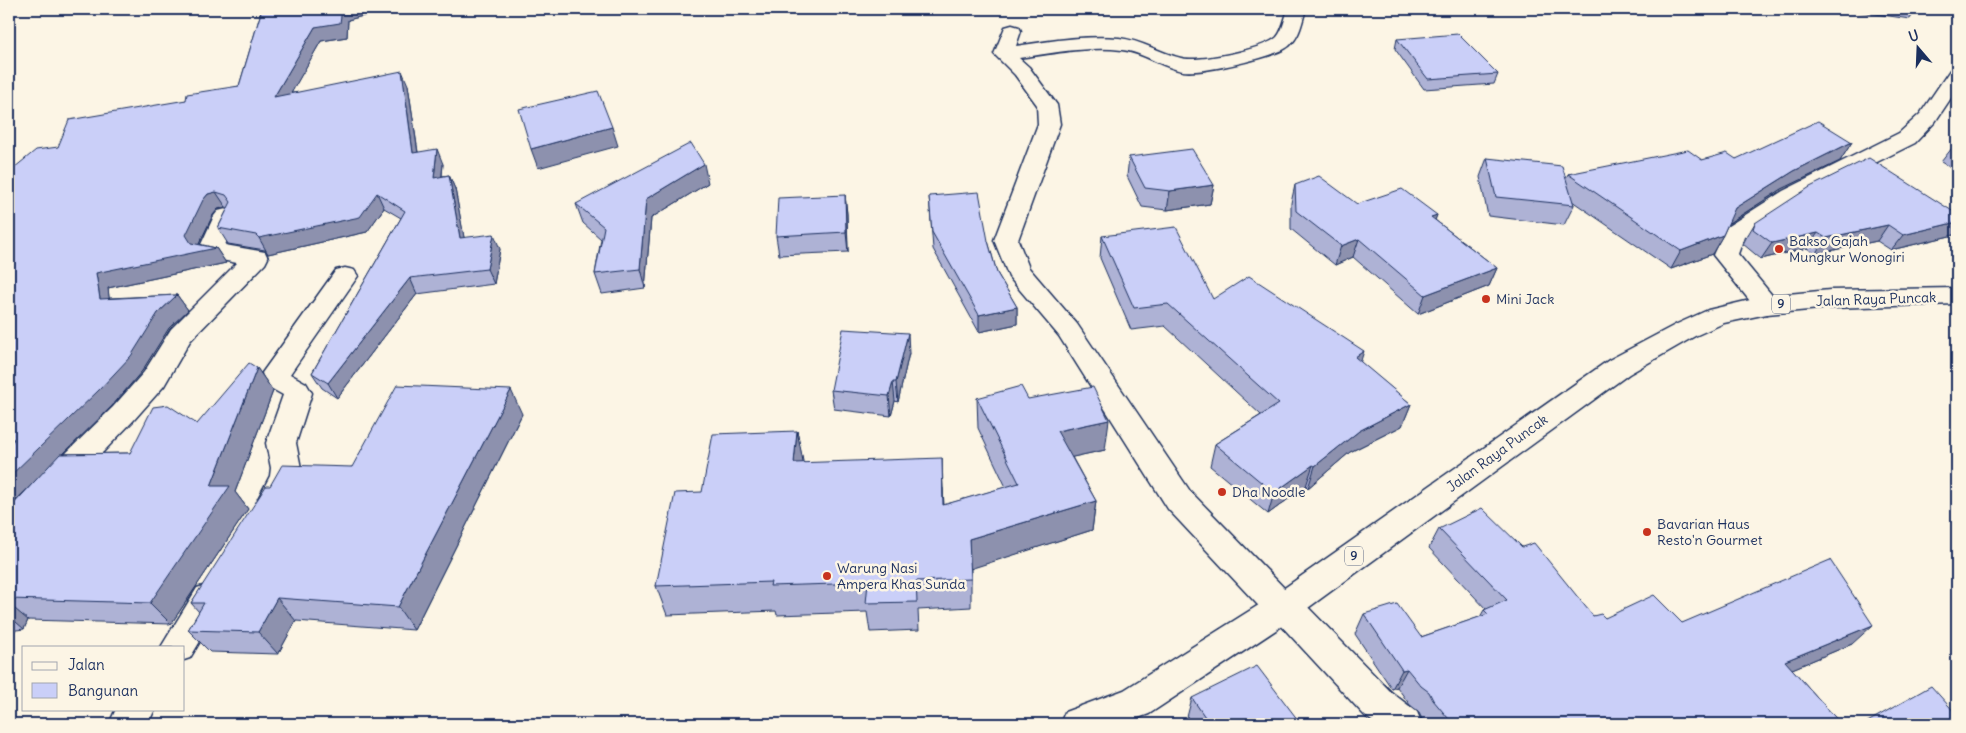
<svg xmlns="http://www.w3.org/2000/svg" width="1966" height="733" font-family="Delius,sans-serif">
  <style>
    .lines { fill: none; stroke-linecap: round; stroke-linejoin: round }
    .street-casing { stroke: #1b2f5e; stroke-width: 3 }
    .highway-casing { stroke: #1b2f5e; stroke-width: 3 }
    .street { fill: #fcf5e5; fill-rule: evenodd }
    .highway { fill: #fcf5e5; fill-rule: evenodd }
    .wall { fill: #aeb2d5; stroke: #1b2f5e }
    .shaded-wall { fill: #8d91ae; stroke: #1b2f5e }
    .building { fill: #cacff8; stroke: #1b2f5e }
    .poi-dot { fill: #c8321e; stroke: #fcf5e5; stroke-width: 2 }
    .labels { text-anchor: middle; stroke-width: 5; stroke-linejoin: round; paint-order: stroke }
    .shield { fill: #fcf5e5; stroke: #5e6a86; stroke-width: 1 }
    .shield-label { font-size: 12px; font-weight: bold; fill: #1b2f5e }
    .poi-label { font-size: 14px; fill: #1b2f5e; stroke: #fcf5e5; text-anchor: start }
    .street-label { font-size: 14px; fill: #1b2f5e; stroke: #fcf5e5 }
  </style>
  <rect width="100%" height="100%" fill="#fcf5e5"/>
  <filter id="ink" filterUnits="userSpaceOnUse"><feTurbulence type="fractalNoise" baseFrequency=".02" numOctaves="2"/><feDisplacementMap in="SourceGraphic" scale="10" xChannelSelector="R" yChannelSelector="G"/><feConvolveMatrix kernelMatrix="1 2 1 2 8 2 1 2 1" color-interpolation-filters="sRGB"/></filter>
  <g filter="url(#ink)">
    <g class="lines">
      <defs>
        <g id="street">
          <path d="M1288 9H1306C1302 22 1300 37 1289 46 1277 57 1199 74 1183 71 1161 67 1143 52 1122 50 1088 46 1053 53 1019 58L1029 67 1057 105 1060 124 1018 240 1029 268 1077 324 1190 491 1289 593 1297 596 1391 692 1417 712 1422 724H1376L1365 716 1277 621 1270 618 1168 509 1059 336 1009 277 994 240 1038 124 1037 105 1015 75 994 54 1005 27 1012 25 1019 27 1021 31 1016 46C1050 41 1085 35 1119 38 1141 40 1160 53 1181 58 1197 63 1265 49 1277 37 1283 30 1285 18 1288 9Z"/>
          <path d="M1957 68V89L1935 122 1915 143 1799 201 1744 237 1738 254 1780 305 1776 311 1767 314 1758 311 1713 255 1725 228 1783 191 1899 133 1920 114 1950 70Z"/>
          <path d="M226 209 234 211 238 216 225 245 265 252 268 258 265 264 190 341 164 386 133 421 20 538 9 542V509L113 407 144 372 171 329 237 263 201 256 198 251 214 216 218 211Z"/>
          <path d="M345 268 354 270 358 276 290 374 306 383 312 393 296 443 301 468 300 476 284 508 273 511 262 508 258 499 270 476 271 468 266 443 283 395 267 386 262 373 336 270Z"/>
          <path d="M209 584 221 588 226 598 190 658 184 660V647H161L197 588Z"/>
          <path d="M116 709H155L148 724H109Z"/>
        </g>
        <path id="highway" d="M1957 288V304L1830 308 1767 314 1724 323 1695 336 1629 374 1297 616 1149 714 1122 724H1060L1065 712 1124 690 1273 596 1609 360 1677 324 1708 310 1767 296 1830 290Z"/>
      </defs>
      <use href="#street" class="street-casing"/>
      <use href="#highway" class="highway-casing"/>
      <use href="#street" class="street"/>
      <use href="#highway" class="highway"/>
    </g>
    <g class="wall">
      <path d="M262 9H381L382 11 348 20 347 37 321 41 291 93 408 85 418 152 443 164 442 176 449 175 455 189 464 238 500 249 494 284 417 294 337 398 322 388 312 373 401 218 384 208 367 232 268 254 265 250 228 244 218 228 228 208 226 207 218 209 213 215 199 244 216 248 226 263 108 288 109 298 177 295 188 310 169 328 142 371 112 406 62 454 130 453 197 424 257 368 273 391 235 492 248 509 171 624 28 620 24 629 9 631V509L40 476 9 507V172L58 147 186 100 239 86Z"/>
      <path d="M660 9H676L673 12Z"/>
      <path d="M1841 9H1916L1910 19Z"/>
      <path d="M1397 39 1498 74 1494 84 1424 89 1395 49Z"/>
      <path d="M1852 142 1840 161 1782 189 1728 224 1723 235 1712 254 1671 269 1572 201 1574 205 1564 225 1488 216 1480 177 1487 158 1566 178 1568 174 1702 160 1736 159Z"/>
      <path d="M1956 143H1957V172L1941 162Z"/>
      <path d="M1129 157 1214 185 1210 204 1167 210 1142 207 1127 176Z"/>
      <path d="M708 183 651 218 645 288 602 294 595 274 601 239 583 223 576 204Z"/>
      <path d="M1295 185 1357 204 1437 215 1435 220 1497 268 1489 286 1418 314 1353 257 1335 265 1291 229V203Z"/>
      <path d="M845 195 847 214 848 252 779 255 776 236Z"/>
      <path d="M929 196 988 241 997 273 1017 307V324L979 332 933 249Z"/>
      <path d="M1957 214V231L1954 235 1891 250 1877 241 1815 254 1807 248 1761 259 1743 244 1746 238 1755 223Z"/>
      <path d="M1102 236 1213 299 1360 362 1411 404 1402 426 1350 452 1308 488 1306 486 1268 514 1210 466 1215 444 1261 415 1165 326 1131 330 1100 258Z"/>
      <path d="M909 353 898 402 895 401 891 416 834 409 831 390Z"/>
      <path d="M977 398 1028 399 1105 450 1072 457 1096 501 1092 530 971 568V607L918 610 919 630 870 632 867 612 777 615 776 611 667 615 656 586 702 492 797 431 803 463 943 488 944 505 1006 487 978 428Z"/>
      <path d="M522 414 414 630 296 621 278 654 210 652 188 630 199 612 191 603 270 486 352 467Z"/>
      <path d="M1439 529 1522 547 1593 616 1605 618 1682 623 1852 644 1792 669 1841 724H1426L1422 719 1418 711 1410 705 1397 687 1392 689 1355 634 1364 614 1421 637 1480 617 1484 610 1486 609 1429 548Z"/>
      <path d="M1192 698 1301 724H1192L1187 717Z"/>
    </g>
    <g class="shaded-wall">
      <path d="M342 9H381L382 11 348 20 347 37 321 41 281 111 274 97 315 27Z"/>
      <path d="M402 71 408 85 420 167 413 153Z"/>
      <path d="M612 127 618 146 538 168 531 149Z"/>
      <path d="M1852 142 1840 161 1782 189 1724 226 1735 208 1794 171Z"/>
      <path d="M437 149 443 164 440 193 434 178Z"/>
      <path d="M704 164 708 183 651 218 645 288 640 269 646 199Z"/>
      <path d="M449 175 455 189 467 253 460 238Z"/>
      <path d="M1214 185 1210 204 1167 210 1170 191Z"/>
      <path d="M216 192 226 207 218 209 213 215 196 250 216 248 226 263 108 288 111 314 100 299 96 273 203 200 208 194Z"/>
      <path d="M377 193 384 208 367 232 268 254 259 238Z"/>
      <path d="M845 195 847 214 848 252 846 232Z"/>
      <path d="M1437 215 1430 233 1431 217Z"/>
      <path d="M1957 222V231L1954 235 1891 250 1903 235Z"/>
      <path d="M1888 225 1877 241 1815 254 1826 238Z"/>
      <path d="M1818 233 1807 248 1761 259 1772 243Z"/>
      <path d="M494 234 500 249 494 284 487 269Z"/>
      <path d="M1723 235 1712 254 1671 269 1681 251Z"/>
      <path d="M1359 239 1353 257 1335 265 1341 246Z"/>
      <path d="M1497 268 1489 286 1418 314 1425 295Z"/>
      <path d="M410 278 417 294 337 398 328 383Z"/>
      <path d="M177 295 188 310 169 328 142 371 112 406 9 507V477L158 313Z"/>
      <path d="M1017 307V324L979 332V315Z"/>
      <path d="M908 333 909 353 898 402 896 382Z"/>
      <path d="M1364 351 1357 373 1355 357Z"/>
      <path d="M257 368 273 391 235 492 248 509 171 624 150 603 211 486Z"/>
      <path d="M893 382 895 401 891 416 889 396Z"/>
      <path d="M511 390 522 414 414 630 398 607Z"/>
      <path d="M1411 404 1402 426 1350 452 1308 488 1315 466 1359 431Z"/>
      <path d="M1109 420 1105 450 1055 461 1057 431Z"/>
      <path d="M797 431 803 461 799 493 794 463Z"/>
      <path d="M942 458 943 488 944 535 943 505Z"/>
      <path d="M1313 465 1306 486 1268 514 1274 493Z"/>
      <path d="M1096 501 1092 530 970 569 969 539Z"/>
      <path d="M277 598 296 621 278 654 258 632Z"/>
      <path d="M9 604 28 620 24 629 9 616Z"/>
      <path d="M1873 625 1852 644 1766 680 1785 661Z"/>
      <path d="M1407 669 1397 687 1392 689 1402 670Z"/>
    </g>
    <g class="building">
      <path d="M262 9H342L340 23 315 27 274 97 402 71 413 153 437 149 434 178 449 175 460 238 494 234 487 269 410 278 328 383 312 373 405 211 377 193 360 217 259 238 256 235 218 228 231 202 226 195 216 192 208 194 203 200 186 235 191 243 216 248 96 273 100 299 177 295 158 313 131 356 99 390 9 477V447L14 439 9 438V172L36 150 58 147 69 120 186 100 187 94 239 86Z"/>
      <path d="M1458 34 1498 74 1428 79 1397 39Z"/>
      <path d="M598 91 612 127 531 149 519 109Z"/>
      <path d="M1818 121 1852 142 1794 171 1735 208 1723 235 1681 251 1568 174 1688 150 1702 160 1727 153 1736 159Z"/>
      <path d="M691 143 704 164 646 199 640 269 595 274 604 227 576 204Z"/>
      <path d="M1192 149 1214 185 1170 191 1145 188 1129 157Z"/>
      <path d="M1487 158 1562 166 1574 205 1496 197Z"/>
      <path d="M1869 158 1957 214V222L1903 235 1888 225 1826 238 1818 233 1772 243 1753 229 1755 223 1810 187Z"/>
      <path d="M1319 176 1357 204 1402 189 1437 215 1431 217 1497 268 1425 295 1359 239 1341 246 1296 211 1295 185Z"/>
      <path d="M979 192 988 241 997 273 1017 307 979 315 932 232 929 196Z"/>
      <path d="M845 195 846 232 776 236 778 198Z"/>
      <path d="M1176 227 1213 299 1249 276 1364 351 1355 357 1411 404 1359 431 1315 466 1313 465 1274 493 1215 444 1279 404 1168 304 1134 308 1102 236Z"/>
      <path d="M843 329 908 333 896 382H893L889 396 831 390Z"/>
      <path d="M249 363 257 368 211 486H230L150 603 9 599V509L60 454 130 453 153 407 168 405 197 424Z"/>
      <path d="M397 385 511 390 398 607 277 598 258 632 188 630 204 603H191L266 486H270L282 465 352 467Z"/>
      <path d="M1021 386 1028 399 1093 387 1109 420 1057 431 1096 501 969 539 971 579 916 581 917 602 866 603 868 583 770 586 771 582 656 586 675 493 702 492 713 434 797 431 794 463 942 458 943 505 1019 483 977 398Z"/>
      <path d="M1482 508 1522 547 1534 543 1593 616 1601 614 1605 618 1654 595 1682 623 1830 560 1873 625 1785 661 1841 724H1453L1433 700 1429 692 1421 686 1407 669 1402 670 1364 614 1397 604 1421 637 1488 614 1484 610 1507 600 1439 529Z"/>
      <path d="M1257 666 1301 724H1191L1205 717 1192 698Z"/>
      <path d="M1931 686 1957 715V724H1864Z"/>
    </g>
  </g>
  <g class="poi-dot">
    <circle cx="1779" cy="249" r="5"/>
    <circle cx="1486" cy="299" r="5"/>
    <circle cx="1222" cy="492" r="5"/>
    <circle cx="1647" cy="532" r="5"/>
    <circle cx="827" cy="576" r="5"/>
  </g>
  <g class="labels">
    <g class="shield">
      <rect x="1772" y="294.5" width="18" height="19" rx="4"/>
      <rect x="1345" y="546.5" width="18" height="19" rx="4"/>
    </g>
    <g class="shield-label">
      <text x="1781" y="308">9</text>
      <text x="1354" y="560">9</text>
    </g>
    <g class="poi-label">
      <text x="1789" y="246">Bakso Gajah<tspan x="1789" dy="16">Mungkur Wonogiri</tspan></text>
      <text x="1496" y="304">Mini Jack</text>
      <text x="1232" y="497">Dha Noodle</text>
      <text x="1657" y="529">Bavarian Haus<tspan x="1657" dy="16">Resto'n Gourmet</tspan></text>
      <text x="837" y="573">Warung Nasi<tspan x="837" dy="16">Ampera Khas Sunda</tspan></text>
    </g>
    <g class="street-label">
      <text transform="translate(1876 299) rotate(-2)" y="5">Jalan Raya Puncak</text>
      <text transform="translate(1497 453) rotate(-36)" y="5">Jalan Raya Puncak</text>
    </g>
  </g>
  <rect width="1966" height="733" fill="none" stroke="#fcf5e5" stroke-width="30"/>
  <rect x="15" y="15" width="1936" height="703" fill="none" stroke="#1b2f5e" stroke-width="2" filter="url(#ink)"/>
  <rect x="22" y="646" width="162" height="65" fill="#fcf5e5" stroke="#a2a6af"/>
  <rect x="32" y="662" width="25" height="8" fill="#fcf5e5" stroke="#a2a6af"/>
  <text x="68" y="670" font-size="15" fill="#1b2f5e">Jalan</text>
  <rect x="32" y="683" width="25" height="15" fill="#cacff8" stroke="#a2a6af"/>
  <text x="68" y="696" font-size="15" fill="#1b2f5e">Bangunan</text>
  <g transform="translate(1918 48) rotate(341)" stroke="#fcf5e5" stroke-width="4" paint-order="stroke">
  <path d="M0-4L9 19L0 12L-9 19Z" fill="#1b2f5e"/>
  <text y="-8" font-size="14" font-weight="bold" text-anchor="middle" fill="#1b2f5e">U</text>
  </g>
</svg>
